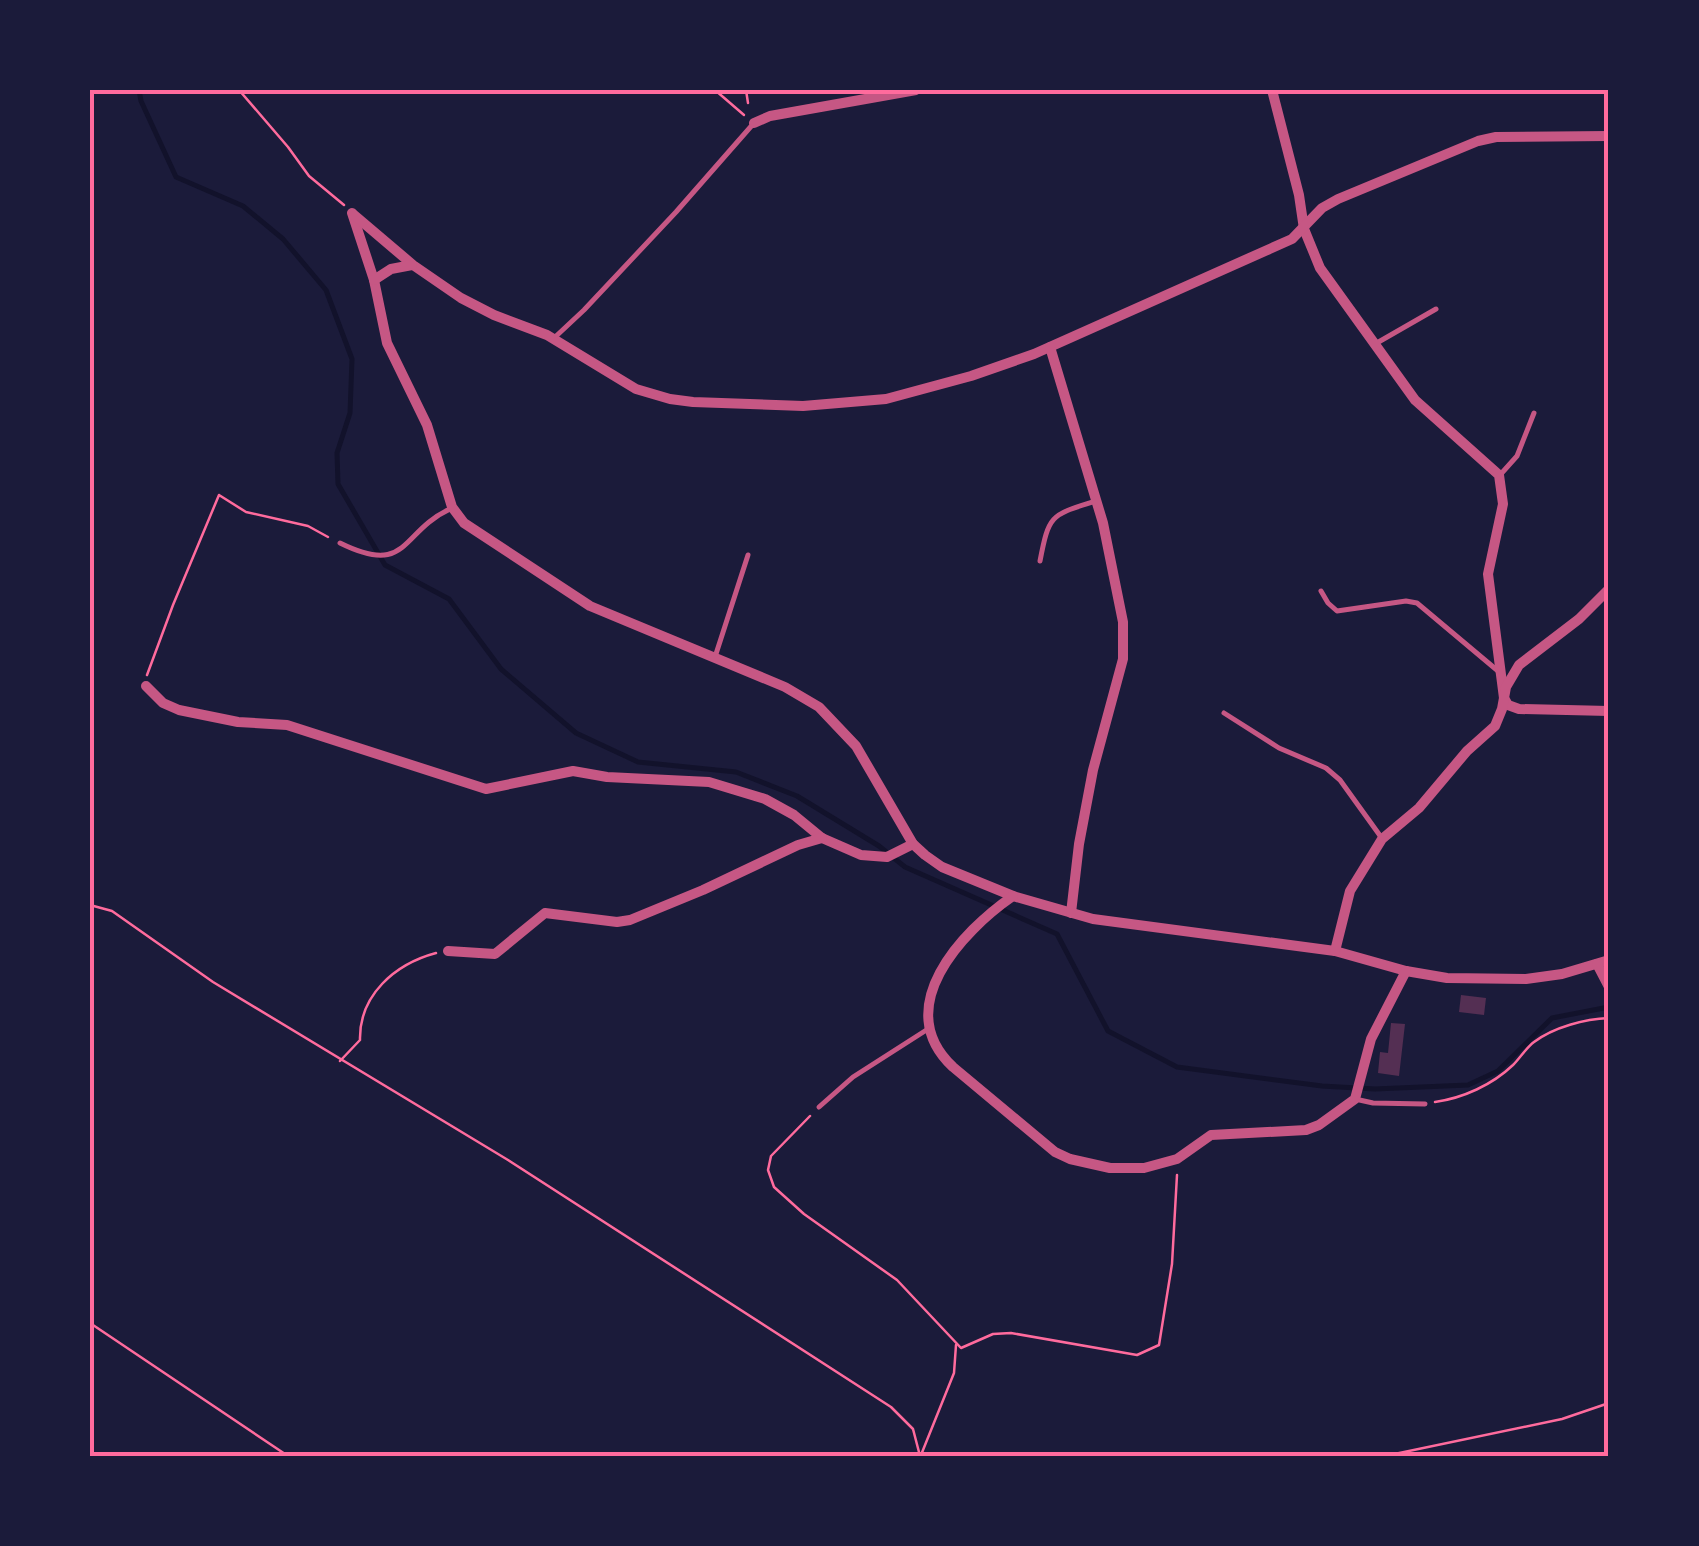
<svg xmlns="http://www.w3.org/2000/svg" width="1699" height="1546" font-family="'Source Sans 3',sans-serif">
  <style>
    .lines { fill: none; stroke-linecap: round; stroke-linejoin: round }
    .stream { stroke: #12122b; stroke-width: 5 }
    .building { fill: #542f53 }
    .path { stroke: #ff6b9d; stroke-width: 2.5 }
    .service { stroke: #c65784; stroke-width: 5 }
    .minor { stroke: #c65784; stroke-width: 10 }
    .neatline { fill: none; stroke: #ff6b9d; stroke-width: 4 }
  </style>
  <rect width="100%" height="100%" fill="#1b1b3a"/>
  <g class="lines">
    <path class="stream" d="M139 90 141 101 176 177 243 206 283 239 326 290 352 359 350 413 337 453 338 484 385 565 449 599 501 669 576 733 638 762 736 772 797 796 879 846 905 867 1057 934 1108 1031 1177 1067 1322 1086 1375 1089 1468 1085 1498 1071 1552 1018 1609 1007"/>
  </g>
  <g class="building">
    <path d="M1461 995 1486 998 1484 1015 1459 1012Z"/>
    <path d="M1391 1023 1405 1024 1399 1076 1378 1073 1380 1052 1388 1053Z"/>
  </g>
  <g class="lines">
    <g class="path">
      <path d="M239 90 288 147 309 176 344 205"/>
      <path d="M715 90 744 115"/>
      <path d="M746 90 748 103"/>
      <path d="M147 675 173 605 219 495 246 512 308 526 328 537"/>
      <path d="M90 905 112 911 213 982 508 1160 891 1407 913 1429 920 1456"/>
      <path d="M340 1061 360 1040C359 995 395 964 436 953"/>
      <path d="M1435 1102C1463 1098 1492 1085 1513 1065 1520 1058 1526 1048 1534 1042 1554 1027 1585 1019 1609 1018"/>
      <path d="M810 1116 771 1156 768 1170 774 1187 804 1214 897 1280 961 1348 993 1334 1011 1333 1137 1355 1159 1345 1172 1264 1177 1175"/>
      <path d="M90 1323 288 1456"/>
      <path d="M921 1455 954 1373 956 1345"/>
      <path d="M1385 1456 1562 1419 1609 1403"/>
    </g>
    <g class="service">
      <path d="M553 339 584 310 676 212 754 123"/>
      <path d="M1375 344 1436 309"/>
      <path d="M1500 475 1517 456 1534 413"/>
      <path d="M340 543C409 577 400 532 450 509"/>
      <path d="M1040 561C1049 514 1051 515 1096 501"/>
      <path d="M1321 591 1328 603 1337 611 1406 601 1417 603 1498 671"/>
      <path d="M715 657 748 555"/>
      <path d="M1224 713 1279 748 1326 768 1340 780 1381 837"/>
      <path d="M1355 1099 1373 1103 1425 1104"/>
      <path d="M819 1107 853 1077 928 1029"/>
    </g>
    <g class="minor">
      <path d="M1272 90 1299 195 1304 229 1320 268 1415 400 1499 475 1503 504 1488 574 1504 698 1508 705 1519 709 1609 711"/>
      <path d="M754 123 770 116 916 90"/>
      <path d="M352 213 374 280 387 343 427 425 452 507 464 523 590 606 785 687 819 707 856 746 913 844 925 855 942 867 1013 896 1093 919 1335 951 1406 971 1447 978 1526 979 1562 974 1609 960"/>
      <path d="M353 214 413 265 461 298 494 315 547 335 636 389 670 399 693 402 803 406 886 399 971 376 1034 354 1292 239 1322 208 1338 199 1478 141 1496 137 1609 136"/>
      <path d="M374 280 391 269 412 265"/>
      <path d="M1050 347 1103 523 1123 622V659L1093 770 1079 844 1071 913"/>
      <path d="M146 686 163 703 179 710 238 722 287 725 486 789 573 771 607 777 709 782 765 799 794 815 822 838 861 855 887 857 913 844"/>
      <path d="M1013 896C961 932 890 1008 953 1067L1055 1152 1070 1159 1110 1168H1144L1177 1159 1211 1135 1306 1130 1319 1125 1355 1099 1371 1039 1406 971"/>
      <path d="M448 951 495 954 545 913 617 922 630 920 703 890 798 845 822 838"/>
      <path d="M1335 951 1350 891 1382 839 1419 808 1467 751 1495 726 1502 709 1506 687 1519 665 1579 619 1609 589"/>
      <path d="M1597 964 1609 987"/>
    </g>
  </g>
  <rect width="1699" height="1546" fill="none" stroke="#1b1b3a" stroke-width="185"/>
  <rect x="92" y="92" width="1514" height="1362" class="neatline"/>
</svg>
